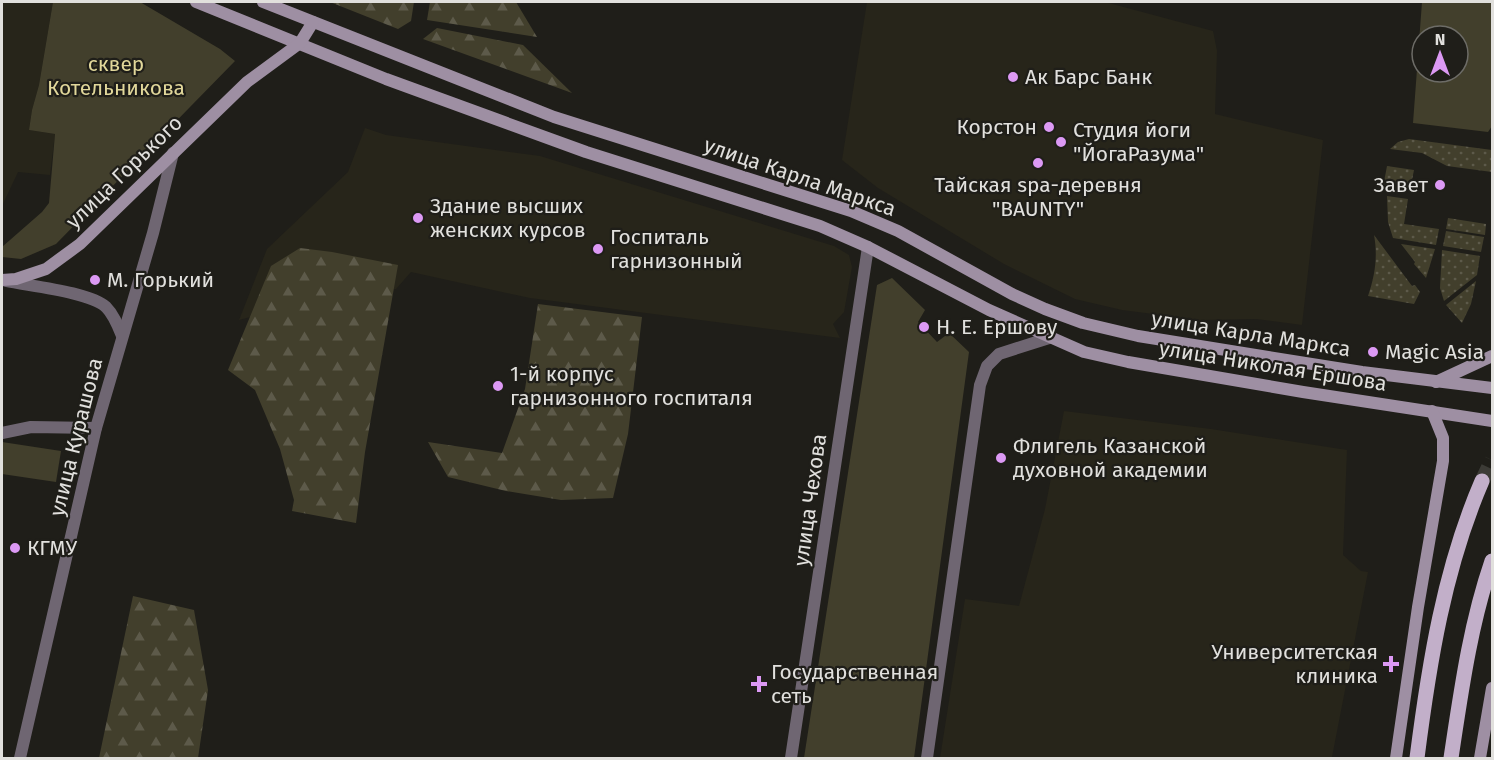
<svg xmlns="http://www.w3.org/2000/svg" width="1494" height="760" font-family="'Fira Sans',sans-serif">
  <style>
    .built { fill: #27251a }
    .grass { fill: url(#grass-dots) }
    .forest { fill: url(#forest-firs) }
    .park { fill: #423f2c; fill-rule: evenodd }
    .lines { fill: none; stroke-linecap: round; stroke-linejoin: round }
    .primary-tunnel { stroke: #3c3b36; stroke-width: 15; stroke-dasharray: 15 8; stroke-linecap: butt }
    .minor { stroke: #6f6672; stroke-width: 12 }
    .secondary { stroke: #9e8fa3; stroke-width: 12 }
    .primary { stroke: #c2afc9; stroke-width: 15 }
    .poi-dot { fill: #dc99f4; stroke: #1f1e19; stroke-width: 2 }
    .labels { text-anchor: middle; stroke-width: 4.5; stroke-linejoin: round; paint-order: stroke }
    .park-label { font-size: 21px; fill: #e1d79a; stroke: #1f1e19 }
    .poi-label { font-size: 21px; fill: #e1e0dd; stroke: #1f1e19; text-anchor: start }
    .street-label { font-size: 21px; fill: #e1e0dd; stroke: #1f1e19 }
  </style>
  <defs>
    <pattern id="grass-dots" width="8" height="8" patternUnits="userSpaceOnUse" patternTransform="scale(1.5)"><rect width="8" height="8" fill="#423f2c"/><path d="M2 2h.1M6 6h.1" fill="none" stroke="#5d5a4a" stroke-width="1.8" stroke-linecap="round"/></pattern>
    <pattern id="forest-firs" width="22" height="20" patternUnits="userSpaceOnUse" patternTransform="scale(1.5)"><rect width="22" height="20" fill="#423f2c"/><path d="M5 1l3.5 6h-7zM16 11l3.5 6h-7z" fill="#5d5a4a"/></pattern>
  </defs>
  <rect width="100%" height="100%" fill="#1f1e19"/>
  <g class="built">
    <path d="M2 2H53L39 85 32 110 29 130 55 134 50 175 18 172 2 206Z"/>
    <path d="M867 2H1105L1213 31 1217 51 1215 114 1323 140 1302 325 1256 319 1200 320 1122 310 1075 299 1004 264 878 188 842 160Z"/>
    <path d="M365 128 386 135 540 156 834 246 849 255 852 267 844 312 833 324 840 338 530 298 411 272 396 289 337 294 239 320 267 249 348 172Z"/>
    <path d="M1064 411 1211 429 1347 450 1343 555 1361 571 1368 572 1332 757 1336 758H940L965 599 1019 606 1045 509Z"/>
  </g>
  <g class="grass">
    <path d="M1409 139 1492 150V172L1447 166 1422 153 1390 149 1398 142Z"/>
    <path d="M1387 166 1414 170 1410 190 1383 187Z"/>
    <path d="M1387 196 1408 199 1404 224 1439 229 1436 245 1393 238 1388 222Z"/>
    <path d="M1448 218 1486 224 1485 235 1446 229Z"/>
    <path d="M1446 231 1484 237 1481 252 1443 246Z"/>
    <path d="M1374 235 1412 286 1415 285 1420 292 1414 304 1368 296C1375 276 1378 256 1374 235Z"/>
    <path d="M1401 244 1435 249 1426 278 1414 264 1415 262Z"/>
    <path d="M1442 250 1480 256 1477 275 1444 301 1440 288Z"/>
    <path d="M1476 281 1471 304 1462 323 1446 305Z"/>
  </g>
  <g class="forest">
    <path d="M330 2H414L411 21 398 29Z"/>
    <path d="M430 2H516L537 37 427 20Z"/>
    <path d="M437 28 523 45 572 93 423 39Z"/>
    <path d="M300 248 332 252 398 265 365 452 356 523 292 511 294 500 280 449 255 390 228 370 271 266Z"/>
    <path d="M538 304 642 317 628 434 613 498 561 500 506 491 448 477 428 442 502 453 525 389Z"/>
    <path d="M133 596 194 610 208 690 198 758H99Z"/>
  </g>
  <g class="park">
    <path d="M53 2H140L220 49 235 61 56 244 21 259 2 257V247L42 212 49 203 55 134 29 130 32 110 39 85Z"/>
    <path d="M1422 2H1492V126L1488 132 1413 123ZM1422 36H1458V72H1422Z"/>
    <path d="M892 278 925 310 918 322 937 342 949 333 969 352 914 758H804L877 285Z"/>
    <path d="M2 442 61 451 56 482 2 474Z"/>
  </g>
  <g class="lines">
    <path class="primary-tunnel" d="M1482 481 1492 460"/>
    <g class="minor">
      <path d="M6 281C29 286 90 292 106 307 114 315 118 326 122 336"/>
      <path d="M2 433 31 427 96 428"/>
      <path d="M20 758 96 428 153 233 173 153"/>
      <path d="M791 758 868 247"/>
      <path d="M927 758 980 385 987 366 999 354 1049 338"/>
    </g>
    <g class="secondary">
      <path d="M196 2 386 79 586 152 820 226 868 247 989 310 1084 352 1128 362 1303 392 1492 421"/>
      <path d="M263 2 554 117 851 211 898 231 1012 294 1045 309 1083 323 1138 336 1362 372 1492 388"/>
      <path d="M2 280 16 279 46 269 80 244 247 82 300 43 313 22"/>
      <path d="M1436 382 1492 356"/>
      <path d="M1396 758 1418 607 1443 461V438L1432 411"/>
      <path d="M1480 758 1492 688"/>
    </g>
    <g class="primary">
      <path d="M1417 758C1429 664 1444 569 1482 481"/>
      <path d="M1451 758C1461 692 1470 625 1492 561"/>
    </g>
  </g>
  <g class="poi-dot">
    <circle cx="1013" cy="77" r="6"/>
    <circle cx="1049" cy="127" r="6"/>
    <circle cx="1061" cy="142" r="6"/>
    <circle cx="1038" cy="163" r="6"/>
    <circle cx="1440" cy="185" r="6"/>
    <circle cx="418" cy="218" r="6"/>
    <circle cx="598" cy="249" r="6"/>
    <circle cx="95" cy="280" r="6"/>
    <circle cx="924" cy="327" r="6"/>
    <circle cx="1373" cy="352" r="6"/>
    <circle cx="498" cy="386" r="6"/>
    <circle cx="1001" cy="458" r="6"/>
    <circle cx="15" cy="548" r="6"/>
    <path d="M1388 655h6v6h6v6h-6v6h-6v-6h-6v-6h6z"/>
    <path d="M756 675h6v6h6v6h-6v6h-6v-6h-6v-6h6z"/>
  </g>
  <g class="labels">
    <g class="park-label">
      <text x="116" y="71">сквер<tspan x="116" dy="24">Котельникова</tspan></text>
    </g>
    <g class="poi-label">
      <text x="1025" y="84">Ак Барс Банк</text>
      <text x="1037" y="134" text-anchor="end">Корстон</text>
      <text x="1073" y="137">Студия йоги<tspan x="1073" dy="24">"ЙогаРазума"</tspan></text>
      <text x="1038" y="192" text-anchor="middle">Тайская spa-деревня<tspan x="1038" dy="24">"BAUNTY"</tspan></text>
      <text x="1428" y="192" text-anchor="end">Завет</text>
      <text x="430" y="213">Здание высших<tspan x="430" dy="24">женских курсов</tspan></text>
      <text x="610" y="244">Госпиталь<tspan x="610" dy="24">гарнизонный</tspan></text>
      <text x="107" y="287">М. Горький</text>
      <text x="936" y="334">Н. Е. Ершову</text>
      <text x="1385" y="359">Magic Asia</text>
      <text x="510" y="381">1-й корпус<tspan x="510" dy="24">гарнизонного госпиталя</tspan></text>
      <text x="1013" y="453">Флигель Казанской<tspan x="1013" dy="24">духовной академии</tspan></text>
      <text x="27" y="555">КГМУ</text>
      <text x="1378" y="659" text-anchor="end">Университетская<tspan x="1378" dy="24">клиника</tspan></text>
      <text x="771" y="679">Государственная<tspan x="771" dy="24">сеть</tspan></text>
    </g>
    <g class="street-label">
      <text transform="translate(124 172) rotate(-44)" y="7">улица Горького</text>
      <text transform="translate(800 177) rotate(19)" y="7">улица Карла Маркса</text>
      <text transform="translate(1251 334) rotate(9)" y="7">улица Карла Маркса</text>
      <text transform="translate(1273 366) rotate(9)" y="7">улица Николая Ершова</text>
      <text transform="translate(76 437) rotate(-76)" y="7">улица Курашова</text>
      <text transform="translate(810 500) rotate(-82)" y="7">улица Чехова</text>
    </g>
  </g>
  <rect width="1494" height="760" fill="none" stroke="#e1e0dd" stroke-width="6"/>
  <g transform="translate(1440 54)"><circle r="28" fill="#1f1e19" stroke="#6d6c67" stroke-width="1.5"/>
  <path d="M0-4.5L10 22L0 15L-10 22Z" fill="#dc99f4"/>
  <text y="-9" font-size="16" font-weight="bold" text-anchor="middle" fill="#e1e0dd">N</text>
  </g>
</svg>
